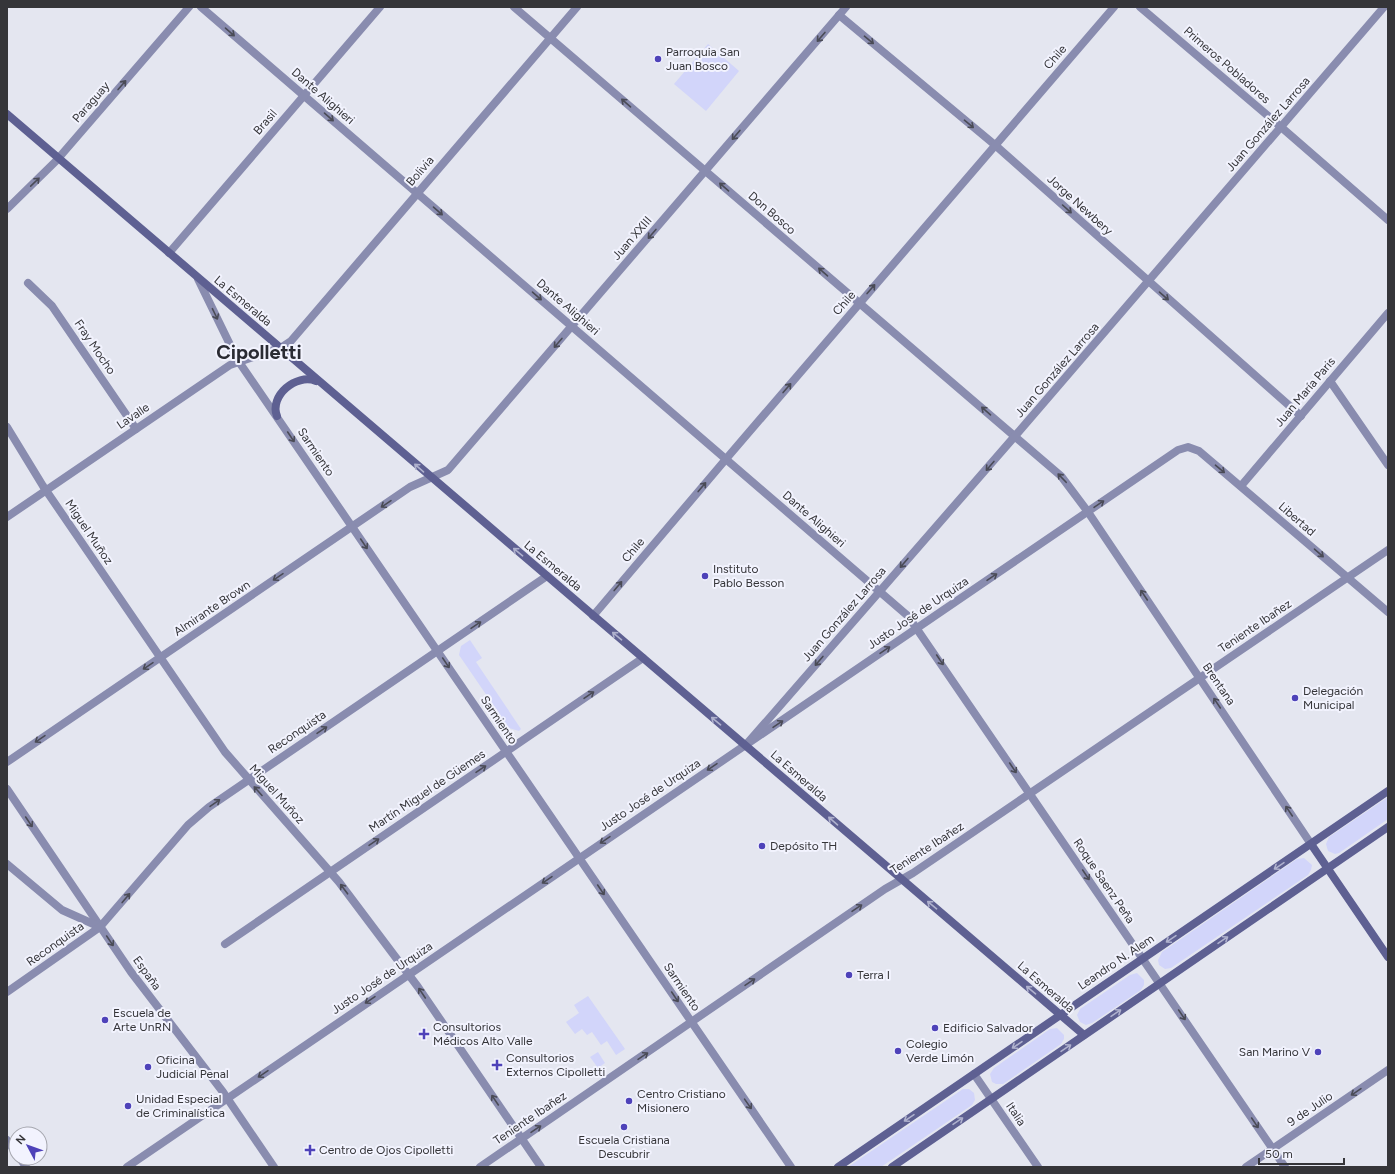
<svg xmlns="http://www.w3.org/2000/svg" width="1395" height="1174" font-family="Figtree,sans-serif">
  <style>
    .green { fill: #d2d5fa }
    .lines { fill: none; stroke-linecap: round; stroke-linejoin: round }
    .minor { stroke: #898caf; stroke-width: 8 }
    .tertiary { stroke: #898caf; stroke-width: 8 }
    .secondary { stroke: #5e6092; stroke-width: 8 }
    .oneway { stroke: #4a4b56 }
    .oneway2 { stroke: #afb1cd }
    .poi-dot { fill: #4e42b9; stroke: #f2f3fe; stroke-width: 1.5 }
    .labels { text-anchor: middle; stroke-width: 4; stroke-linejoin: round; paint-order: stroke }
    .poi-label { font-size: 12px; fill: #353539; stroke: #f2f3fe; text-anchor: start }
    .street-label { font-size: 12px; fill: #353539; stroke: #f2f3fe }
    .town-label { font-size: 20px; font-weight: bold; fill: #2a2b33; stroke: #f2f3fe }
  </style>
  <rect width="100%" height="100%" fill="#e4e6f0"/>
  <g class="green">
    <path d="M708 44 739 71 706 111 674 84Z"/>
    <path d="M470 640 482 658 476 662 521 729 519 731 509 728 459 655 461 646Z"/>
    <path d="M1388 797V819L1339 853 1335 854 1328 851 1326 844 1329 837Z"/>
    <path d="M1304 858 1312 865 1311 870 1308 875 1171 968 1165 969 1159 965 1158 960 1162 952 1297 859Z"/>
    <path d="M1137 973 1144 980V985L1141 990 1092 1023 1086 1025 1080 1022 1077 1015 1080 1009 1130 975Z"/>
    <path d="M588 996 625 1049 616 1055 607 1041 601 1045 592 1032 587 1035 582 1029 575 1034 566 1022 579 1013 574 1005Z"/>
    <path d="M1057 1028 1064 1035V1039L1061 1044 1003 1084H996L992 1082 990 1074 994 1068 1050 1029Z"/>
    <path d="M598 1052 605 1063 598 1068 590 1057Z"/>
    <path d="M963 1089H969L974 1093 975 1100 972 1105 881 1167H848Z"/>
  </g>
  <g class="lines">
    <g class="minor">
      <path d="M201 7 908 616 1285 1167"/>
      <path d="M514 7 1061 476 1088 512 1311 844"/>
      <path d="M839 15 995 145 1301 416"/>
      <path d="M1281 127 1388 220"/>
      <path d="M7 209 56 161 189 7"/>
      <path d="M169 253 380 7"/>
      <path d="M28 283 52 306 136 429"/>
      <path d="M1330 381 1388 465"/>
      <path d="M7 427 43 486 225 752 339 882 418 987 541 1167"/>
      <path d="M1241 486 1388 313"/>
      <path d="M593 616 726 459 1114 7"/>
      <path d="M7 762 410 487 448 470 846 7"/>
      <path d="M7 789 131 972 223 1092 274 1167"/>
      <path d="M7 864 62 910 100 927"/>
      <path d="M225 944 643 658"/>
      <path d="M7 992 100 927 188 825 209 807 547 576"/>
      <path d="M974 1074 1038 1167"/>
      <path d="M127 1167 1178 450 1188 447 1199 451 1388 612"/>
      <path d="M480 1167 885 889 913 873 1388 550"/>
      <path d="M1246 1167 1388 1070"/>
    </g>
    <g class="tertiary">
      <path d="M1140 7 1281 127"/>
      <path d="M198 279 237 359 791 1167"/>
      <path d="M7 517 230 365 282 347 291 341 577 7"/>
      <path d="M745 746 1015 436 1384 7"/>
      <path d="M7 1140 16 1153"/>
      <path d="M20 1158 26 1167"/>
    </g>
    <g class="secondary">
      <path d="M7 114 1084 1035"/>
      <path d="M277 416C269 396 296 373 316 381"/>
      <path d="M1311 844 1388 957"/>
      <path d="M838 1167 1388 791"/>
      <path d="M892 1167 1388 827"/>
    </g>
  </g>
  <defs><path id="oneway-shaft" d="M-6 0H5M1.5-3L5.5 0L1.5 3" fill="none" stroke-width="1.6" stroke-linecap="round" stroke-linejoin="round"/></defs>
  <g class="oneway">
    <use href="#oneway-shaft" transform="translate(230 32) rotate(41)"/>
    <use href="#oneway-shaft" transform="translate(821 37) rotate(131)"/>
    <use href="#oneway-shaft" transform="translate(869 40) rotate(40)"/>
    <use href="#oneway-shaft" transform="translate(122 85) rotate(-49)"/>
    <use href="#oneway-shaft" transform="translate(626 103) rotate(-139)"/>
    <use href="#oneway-shaft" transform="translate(329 117) rotate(41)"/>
    <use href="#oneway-shaft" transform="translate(969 124) rotate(40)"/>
    <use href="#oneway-shaft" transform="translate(736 135) rotate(131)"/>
    <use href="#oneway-shaft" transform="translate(35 182) rotate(-44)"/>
    <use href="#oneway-shaft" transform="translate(724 187) rotate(-139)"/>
    <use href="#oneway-shaft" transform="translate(1067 209) rotate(42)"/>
    <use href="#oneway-shaft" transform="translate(438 211) rotate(41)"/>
    <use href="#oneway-shaft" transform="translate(652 234) rotate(131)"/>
    <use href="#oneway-shaft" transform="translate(823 272) rotate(-139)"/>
    <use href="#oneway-shaft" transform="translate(871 289) rotate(-49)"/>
    <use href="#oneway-shaft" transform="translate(537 296) rotate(41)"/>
    <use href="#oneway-shaft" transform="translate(1164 296) rotate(41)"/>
    <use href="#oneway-shaft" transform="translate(215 314) rotate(64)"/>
    <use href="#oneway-shaft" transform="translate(558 343) rotate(131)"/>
    <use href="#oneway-shaft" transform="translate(787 388) rotate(-49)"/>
    <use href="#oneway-shaft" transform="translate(986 411) rotate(-139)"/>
    <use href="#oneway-shaft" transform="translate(291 437) rotate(56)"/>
    <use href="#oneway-shaft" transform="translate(990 466) rotate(131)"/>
    <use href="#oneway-shaft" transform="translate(1220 469) rotate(40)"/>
    <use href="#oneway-shaft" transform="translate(1062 478) rotate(-134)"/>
    <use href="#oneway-shaft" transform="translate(702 487) rotate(-50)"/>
    <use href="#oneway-shaft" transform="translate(386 504) rotate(146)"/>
    <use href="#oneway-shaft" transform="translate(1099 504) rotate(-34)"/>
    <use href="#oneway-shaft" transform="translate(364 544) rotate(56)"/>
    <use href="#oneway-shaft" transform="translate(1319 553) rotate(41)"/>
    <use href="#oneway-shaft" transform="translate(904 563) rotate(131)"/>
    <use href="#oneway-shaft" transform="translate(278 577) rotate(146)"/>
    <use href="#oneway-shaft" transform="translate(992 577) rotate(-34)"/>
    <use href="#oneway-shaft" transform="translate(618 586) rotate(-50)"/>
    <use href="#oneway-shaft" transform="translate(1144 595) rotate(-124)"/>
    <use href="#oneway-shaft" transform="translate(476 625) rotate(-34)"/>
    <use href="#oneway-shaft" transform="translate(885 650) rotate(-34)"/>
    <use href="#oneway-shaft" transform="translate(940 660) rotate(56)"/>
    <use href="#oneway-shaft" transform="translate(819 661) rotate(131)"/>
    <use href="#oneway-shaft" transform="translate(446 663) rotate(56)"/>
    <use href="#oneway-shaft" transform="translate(148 666) rotate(146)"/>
    <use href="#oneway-shaft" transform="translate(589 695) rotate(-34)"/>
    <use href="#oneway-shaft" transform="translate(1217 703) rotate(-124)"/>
    <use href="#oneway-shaft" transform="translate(778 724) rotate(-34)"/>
    <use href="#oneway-shaft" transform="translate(322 730) rotate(-34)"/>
    <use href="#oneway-shaft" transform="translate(40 739) rotate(146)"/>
    <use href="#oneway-shaft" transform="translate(712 767) rotate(146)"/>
    <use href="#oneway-shaft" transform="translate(1013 768) rotate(56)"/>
    <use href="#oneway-shaft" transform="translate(481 769) rotate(-34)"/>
    <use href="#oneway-shaft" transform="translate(258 791) rotate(-132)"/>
    <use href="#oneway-shaft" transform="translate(215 803) rotate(-35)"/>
    <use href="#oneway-shaft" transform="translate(1289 811) rotate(-124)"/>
    <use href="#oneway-shaft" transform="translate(29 822) rotate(56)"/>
    <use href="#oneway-shaft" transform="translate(605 840) rotate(146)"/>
    <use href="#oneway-shaft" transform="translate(374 842) rotate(-34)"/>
    <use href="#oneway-shaft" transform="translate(1086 875) rotate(56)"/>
    <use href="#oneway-shaft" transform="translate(547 880) rotate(146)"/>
    <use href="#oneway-shaft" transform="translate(344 889) rotate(-127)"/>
    <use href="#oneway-shaft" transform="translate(601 890) rotate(56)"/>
    <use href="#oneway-shaft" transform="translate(126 898) rotate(-50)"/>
    <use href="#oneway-shaft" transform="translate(857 908) rotate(-34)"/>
    <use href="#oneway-shaft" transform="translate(110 941) rotate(56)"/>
    <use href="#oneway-shaft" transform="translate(750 982) rotate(-34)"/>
    <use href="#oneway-shaft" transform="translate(422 993) rotate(-124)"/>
    <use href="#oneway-shaft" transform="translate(675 997) rotate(56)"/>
    <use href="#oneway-shaft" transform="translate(370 1000) rotate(146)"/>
    <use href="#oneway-shaft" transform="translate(1182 1015) rotate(56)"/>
    <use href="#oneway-shaft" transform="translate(643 1056) rotate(-34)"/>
    <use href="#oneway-shaft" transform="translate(263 1074) rotate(146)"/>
    <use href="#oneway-shaft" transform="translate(1356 1092) rotate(146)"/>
    <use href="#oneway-shaft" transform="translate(495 1100) rotate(-124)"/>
    <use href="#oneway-shaft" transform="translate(748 1104) rotate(55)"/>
    <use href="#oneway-shaft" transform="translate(1255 1123) rotate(56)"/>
    <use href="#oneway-shaft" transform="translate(536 1129) rotate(-34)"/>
  </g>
  <g class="oneway2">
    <use href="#oneway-shaft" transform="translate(419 468) rotate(-139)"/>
    <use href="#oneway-shaft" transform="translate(518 552) rotate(-140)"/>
    <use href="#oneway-shaft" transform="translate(617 636) rotate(-140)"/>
    <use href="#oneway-shaft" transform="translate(716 721) rotate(-140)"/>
    <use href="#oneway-shaft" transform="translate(833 821) rotate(-139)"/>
    <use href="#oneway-shaft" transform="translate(1279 866) rotate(146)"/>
    <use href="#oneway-shaft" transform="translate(932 905) rotate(-140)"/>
    <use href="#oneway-shaft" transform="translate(1171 939) rotate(146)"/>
    <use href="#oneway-shaft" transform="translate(1223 940) rotate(-34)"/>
    <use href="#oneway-shaft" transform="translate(1031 990) rotate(-140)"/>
    <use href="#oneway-shaft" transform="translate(1116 1013) rotate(-34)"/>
    <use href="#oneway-shaft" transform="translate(1017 1045) rotate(146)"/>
    <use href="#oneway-shaft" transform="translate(1066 1048) rotate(-34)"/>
    <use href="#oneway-shaft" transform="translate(909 1118) rotate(146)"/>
    <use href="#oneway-shaft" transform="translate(958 1121) rotate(-34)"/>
  </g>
  <g class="poi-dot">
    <circle cx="658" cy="59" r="4"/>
    <circle cx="705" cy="576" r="4"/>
    <circle cx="1295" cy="698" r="4"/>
    <circle cx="762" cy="846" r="4"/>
    <circle cx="849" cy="975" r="4"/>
    <circle cx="105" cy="1020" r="4"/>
    <circle cx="935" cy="1028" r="4"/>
    <path d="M422 1028h4v4h4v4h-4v4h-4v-4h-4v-4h4z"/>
    <circle cx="898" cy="1051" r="4"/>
    <circle cx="1318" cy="1052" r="4"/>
    <path d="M495 1059h4v4h4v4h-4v4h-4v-4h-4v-4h4z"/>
    <circle cx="148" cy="1067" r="4"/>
    <circle cx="629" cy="1101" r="4"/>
    <circle cx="128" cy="1106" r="4"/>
    <circle cx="624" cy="1127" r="4"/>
    <path d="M308 1144h4v4h4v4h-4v4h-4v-4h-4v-4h4z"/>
  </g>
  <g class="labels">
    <g class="poi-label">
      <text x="666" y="56">Parroquia San<tspan x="666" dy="14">Juan Bosco</tspan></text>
      <text x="713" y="573">Instituto<tspan x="713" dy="14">Pablo Besson</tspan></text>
      <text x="1303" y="695">Delegación<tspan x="1303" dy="14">Municipal</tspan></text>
      <text x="770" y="850">Depósito TH</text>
      <text x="857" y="979">Terra I</text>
      <text x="113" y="1017">Escuela de<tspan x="113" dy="14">Arte UnRN</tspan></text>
      <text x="433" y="1031">Consultorios<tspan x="433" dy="14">Médicos Alto Valle</tspan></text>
      <text x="943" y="1032">Edificio Salvador</text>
      <text x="906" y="1048">Colegio<tspan x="906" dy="14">Verde Limón</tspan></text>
      <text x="1310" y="1056" text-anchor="end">San Marino V</text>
      <text x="506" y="1062">Consultorios<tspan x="506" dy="14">Externos Cipolletti</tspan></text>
      <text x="156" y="1064">Oficina<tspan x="156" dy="14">Judicial Penal</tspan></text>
      <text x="637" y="1098">Centro Cristiano<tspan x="637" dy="14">Misionero</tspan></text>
      <text x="136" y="1103">Unidad Especial<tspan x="136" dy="14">de Criminalística</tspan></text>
      <text x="624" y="1144" text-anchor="middle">Escuela Cristiana<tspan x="624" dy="14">Descubrir</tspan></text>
      <text x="319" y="1154">Centro de Ojos Cipolletti</text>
    </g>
    <g class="street-label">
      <text transform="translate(1055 57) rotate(-49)" y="4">Chile</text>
      <text transform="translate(1227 65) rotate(41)" y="4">Primeros Pobladores</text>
      <text transform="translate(323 96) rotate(41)" y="4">Dante Alighieri</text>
      <text transform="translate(91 102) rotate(-49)" y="4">Paraguay</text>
      <text transform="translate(265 122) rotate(-49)" y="4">Brasil</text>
      <text transform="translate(1268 124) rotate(-49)" y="4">Juan González Larrosa</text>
      <text transform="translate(420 171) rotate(-49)" y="4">Bolivia</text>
      <text transform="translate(1080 205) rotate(42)" y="4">Jorge Newbery</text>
      <text transform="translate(772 213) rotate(41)" y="4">Don Bosco</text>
      <text transform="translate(632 238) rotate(-49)" y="4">Juan XXIII</text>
      <text transform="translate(243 301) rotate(40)" y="4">La Esmeralda</text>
      <text transform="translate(844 303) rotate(-49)" y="4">Chile</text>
      <text transform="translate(568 307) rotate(41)" y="4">Dante Alighieri</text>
      <text transform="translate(95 347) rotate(56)" y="4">Fray Mocho</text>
      <text transform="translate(1057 370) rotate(-49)" y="4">Juan González Larrosa</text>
      <text transform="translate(1305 392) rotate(-50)" y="4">Juan María Paris</text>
      <text transform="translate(133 416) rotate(-34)" y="4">Lavalle</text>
      <text transform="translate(316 452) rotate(56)" y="4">Sarmiento</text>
      <text transform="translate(814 519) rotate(41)" y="4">Dante Alighieri</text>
      <text transform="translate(1297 519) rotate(41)" y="4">Libertad</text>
      <text transform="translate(89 532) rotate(56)" y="4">Miguel Muñoz</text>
      <text transform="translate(633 550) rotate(-50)" y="4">Chile</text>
      <text transform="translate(553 566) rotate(40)" y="4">La Esmeralda</text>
      <text transform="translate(212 608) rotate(-34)" y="4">Almirante Brown</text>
      <text transform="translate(918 613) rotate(-34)" y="4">Justo José de Urquiza</text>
      <text transform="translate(844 614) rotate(-49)" y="4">Juan González Larrosa</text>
      <text transform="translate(1255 626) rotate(-34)" y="4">Teniente Ibañez</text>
      <text transform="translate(1219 684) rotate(56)" y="4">Brentana</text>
      <text transform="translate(499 720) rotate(56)" y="4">Sarmiento</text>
      <text transform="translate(297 732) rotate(-34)" y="4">Reconquista</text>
      <text transform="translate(799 776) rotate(41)" y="4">La Esmeralda</text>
      <text transform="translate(427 791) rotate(-34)" y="4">Martín Miguel de Güemes</text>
      <text transform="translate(277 794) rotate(48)" y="4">Miguel Muñoz</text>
      <text transform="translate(650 795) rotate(-34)" y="4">Justo José de Urquiza</text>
      <text transform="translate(927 848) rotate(-33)" y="4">Teniente Ibañez</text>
      <text transform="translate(1104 881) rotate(56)" y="4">Roque Saenz Peña</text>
      <text transform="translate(55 944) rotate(-35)" y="4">Reconquista</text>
      <text transform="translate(1116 962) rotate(-34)" y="4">Leandro N. Alem</text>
      <text transform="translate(147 973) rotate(54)" y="4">España</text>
      <text transform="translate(382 978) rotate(-34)" y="4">Justo José de Urquiza</text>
      <text transform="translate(682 987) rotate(56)" y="4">Sarmiento</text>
      <text transform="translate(1046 987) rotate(41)" y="4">La Esmeralda</text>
      <text transform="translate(1310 1109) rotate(-34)" y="4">9 de Julio</text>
      <text transform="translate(1016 1114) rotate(56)" y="4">Italia</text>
      <text transform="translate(530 1118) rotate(-34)" y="4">Teniente Ibañez</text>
    </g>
    <g class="town-label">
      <text x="259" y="359">Cipolletti</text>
    </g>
  </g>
  <rect width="1395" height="1174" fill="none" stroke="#353539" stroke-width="16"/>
  <g transform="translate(28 1146) rotate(311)"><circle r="19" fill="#f2f3fe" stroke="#a6a7af"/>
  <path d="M0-3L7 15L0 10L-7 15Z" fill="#4e42b9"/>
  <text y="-6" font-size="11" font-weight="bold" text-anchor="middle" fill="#353539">N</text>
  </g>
  <path d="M1259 1158v6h85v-6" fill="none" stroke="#353539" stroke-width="2"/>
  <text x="1265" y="1158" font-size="12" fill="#353539" stroke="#f2f3fe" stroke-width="3" paint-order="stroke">50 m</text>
</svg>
